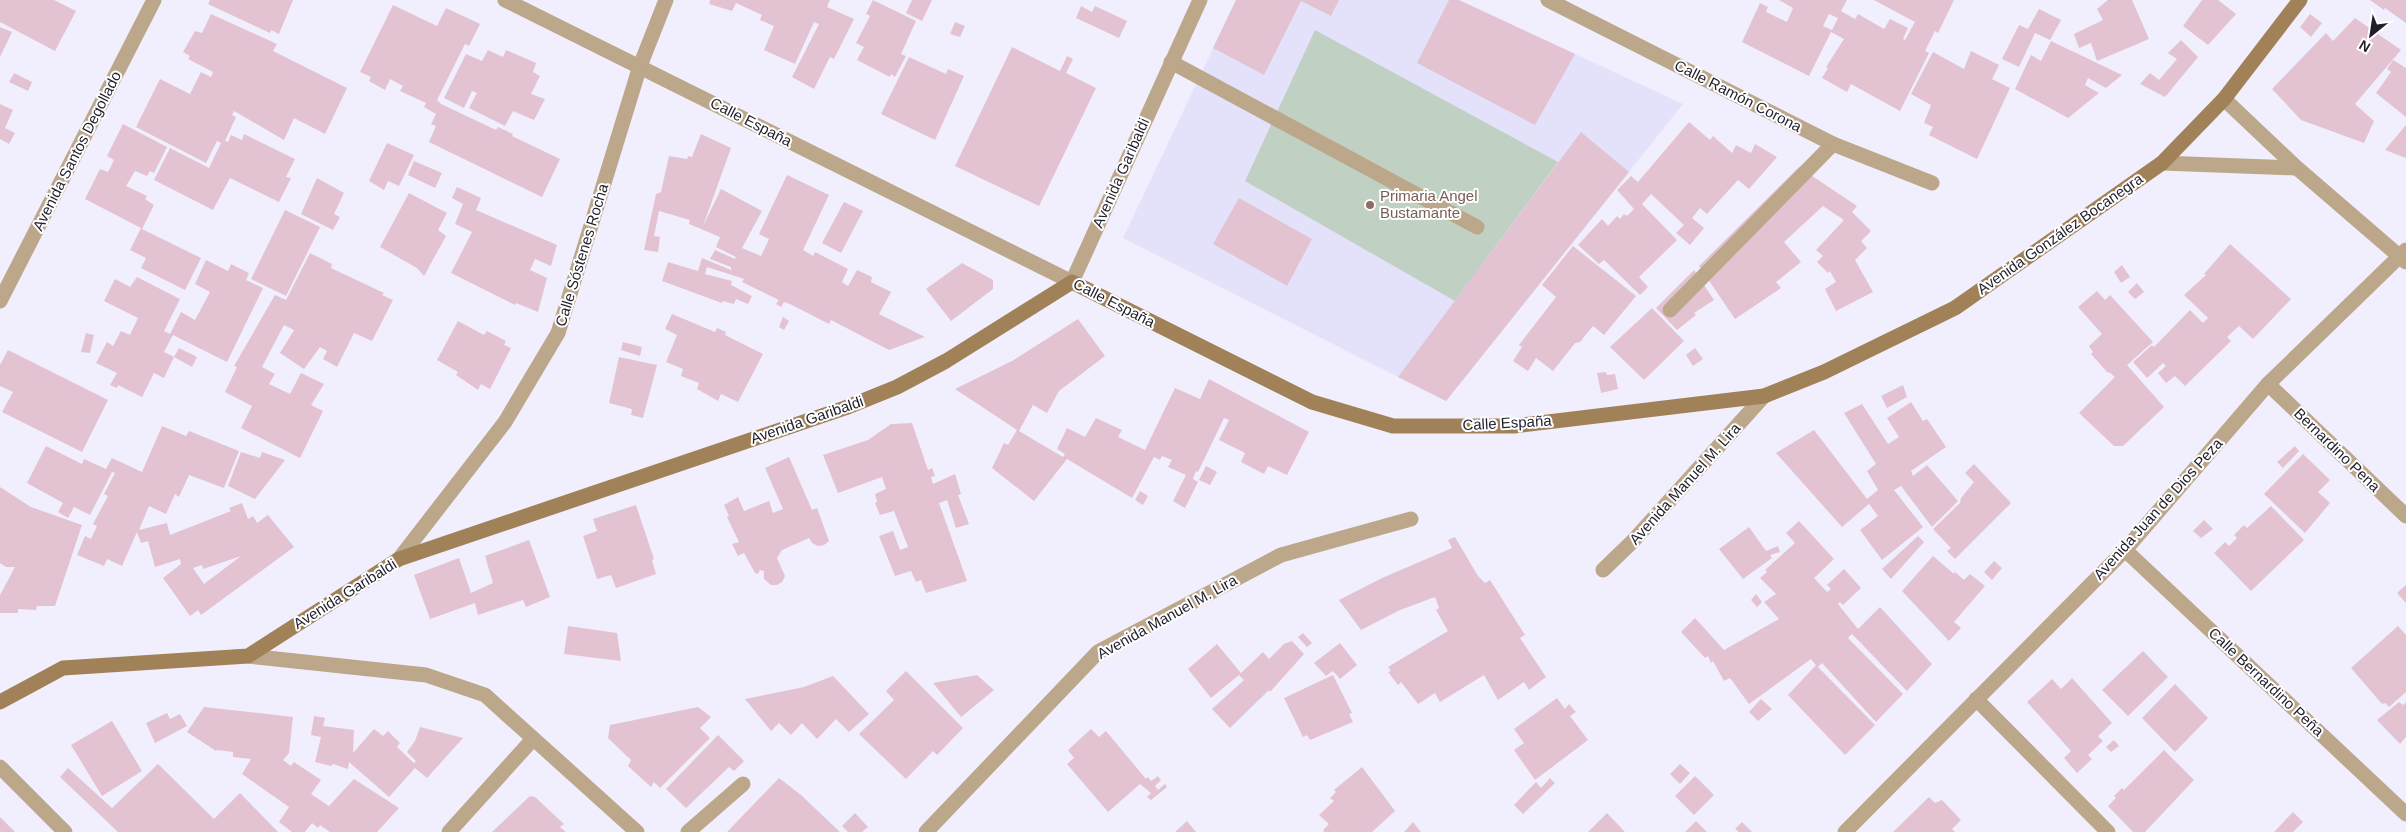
<svg xmlns="http://www.w3.org/2000/svg" width="2406" height="832" font-family="Helvetica,sans-serif">
  <style>
    .built { fill: #e4e1fa }
    .green { fill: #c0d1c4 }
    .building { fill: #e3c3d1; fill-rule: evenodd }
    .lines { fill: none; stroke-linecap: round; stroke-linejoin: round }
    .lane { stroke: #bca78b; stroke-width: 15 }
    .street { stroke: #bca78b; stroke-width: 15 }
    .secondary { stroke: #a18258; stroke-width: 15 }
    .education-dot { fill: #8d6e63; stroke: #fff; stroke-width: 2 }
    .labels { text-anchor: middle; stroke-width: 4; stroke-linejoin: round; paint-order: stroke }
    .street-label { font-size: 15px; fill: #201e2b; stroke: #fff }
    .education-label { font-size: 15px; fill: #785e54; stroke: #fff; text-anchor: start }
  </style>
  <rect width="100%" height="100%" fill="#f1effe"/>
  <path class="built" d="M1236 0H1459L1683 104 1446 401 1123 238Z"/>
  <path class="green" d="M1315 30 1558 162 1455 301 1245 181Z"/>
  <g class="building">
    <path d="M0 0H54L76 11 55 51 0 22Z"/>
    <path d="M210 0H293L279 34 271 30 270 33 208 4Z"/>
    <path d="M710 0H830L827 7 854 19 834 59 830 57 814 89 792 77 819 24 814 22 795 64 764 50 774 26 760 20 762 15 736 3 732 11 709 4Z"/>
    <path d="M873 0 916 21 901 54 906 56 895 77 891 74 890 77 857 60 864 47 856 43 870 16 866 14Z"/>
    <path d="M912 0H932L922 21 906 13Z"/>
    <path d="M1236 0H1339L1331 16 1301 1 1264 75 1213 48Z"/>
    <path d="M1449 0H1459L1575 54 1535 125 1417 63Z"/>
    <path d="M1779 0H1847L1841 11 1855 19 1858 14 1884 29 1890 19 1908 28 1903 39 1905 40 1915 22 1874 0H1954L1938 33 1935 31 1925 51 1929 53 1900 111 1851 84 1847 92 1822 78 1828 68 1826 67 1844 39 1831 32 1809 76 1742 42 1760 3 1768 7 1766 12 1787 22 1793 8ZM1829 14 1838 18 1832 30 1823 26Z"/>
    <path d="M2108 0H2132L2149 39 2097 61 2091 43 2079 48 2074 34 2103 20 2097 9Z"/>
    <path d="M2202 0H2218L2236 14 2208 45 2183 26Z"/>
    <path d="M2370 0H2406V23L2385 8 2384 10Z"/>
    <path d="M393 5 437 26 446 8 480 24 469 46 465 44 437 100 441 104 496 130 498 127 513 134 512 136 560 159 542 197 429 142 436 126 431 124 436 114 424 107 426 103 400 91 403 86 390 79 385 90 369 81 371 77 360 72Z"/>
    <path d="M1081 6 1092 12 1095 6 1127 21 1119 38 1076 18Z"/>
    <path d="M2039 9 2061 20 2050 40 2035 33 2019 67 2002 59 2019 25 2028 29Z"/>
    <path d="M211 14 277 44 273 51 347 88 325 134 294 118 284 140 234 111 232 115 236 117 225 141 228 142 231 135 242 140 244 134 295 159 286 177 291 178 279 202 230 178 213 210 154 180 170 148 209 168 221 143 217 141 206 163 136 127 160 79 190 94 201 72 211 77 213 72 188 59 190 56 183 52 195 31 202 33Z"/>
    <path d="M2310 14 2322 23 2311 37 2300 27Z"/>
    <path d="M2355 18 2401 50 2355 104 2374 121 2364 143 2301 120 2272 89 2326 33 2333 41Z"/>
    <path d="M955 22 965 26 960 37 950 34Z"/>
    <path d="M0 27 12 32 0 57Z"/>
    <path d="M2181 40 2198 57 2165 97 2140 84 2150 73 2159 80 2177 59 2168 53Z"/>
    <path d="M2051 41 2122 75 2106 88 2088 78 2085 85 2099 93 2068 118 2015 89 2031 55 2041 61Z"/>
    <path d="M1012 47 1060 71 1067 56 1073 59 1066 73 1096 88 1039 206 955 166Z"/>
    <path d="M488 50 503 57 506 50 536 63 533 72 540 76 531 94 545 99 534 120 513 111 505 126 469 108 477 93 472 91 464 108 444 98 466 54 482 61Z"/>
    <path d="M1971 51 1999 65 1992 79 2010 88 1977 159 1929 135 1933 127 1924 123 1931 105 1911 94 1933 52 1964 69Z"/>
    <path d="M909 57 946 74 948 69 964 76 935 140 881 114Z"/>
    <path d="M2393 60 2406 68V117L2376 93 2391 72 2387 69Z"/>
    <path d="M14 73 32 82 28 91 9 82Z"/>
    <path d="M0 104 13 110 5 128 15 133 9 144 0 139Z"/>
    <path d="M1689 122 1710 140 1713 136 1732 153 1736 145 1751 153 1755 144 1777 157 1749 189 1738 180 1707 214 1700 208 1692 218 1704 228 1690 245 1676 233 1684 225 1651 194 1642 204 1677 240 1639 277 1648 287 1640 295 1604 260 1599 264 1578 245 1602 219 1608 226 1617 216 1620 219 1624 214 1627 216 1634 209 1617 190 1631 176 1638 182Z"/>
    <path d="M123 124 167 147 154 173 150 171 147 176 135 171 126 186 147 196 145 199 154 205 142 229 201 258 185 290 141 268 146 258 130 250 141 228 85 199 100 169 108 172 114 160 107 156Z"/>
    <path d="M2406 125V158L2385 150Z"/>
    <path d="M1581 132 1629 172 1446 401 1398 377Z"/>
    <path d="M701 134 731 148 703 226 721 189 762 211 742 248 761 256 769 239 759 234 787 175 829 195 803 250 813 256 815 252 848 269 842 282 848 286 857 270 872 277 871 282 891 292 879 314 925 337 889 350 831 320 829 324 790 304 784 302 781 307 776 304 779 300 742 282 744 279 707 267 705 274 732 281 731 285 752 296 748 304 736 299 734 304 723 301 722 303 662 281 668 262 698 271 702 258 731 270V267L710 259 715 250 735 259 736 257 716 247 720 237 689 224 690 220 659 211 654 236 660 237 658 252 644 250 656 194 661 192 669 156 687 159 688 156 692 157Z"/>
    <path d="M387 143 414 155 399 186 388 181 384 190 369 181Z"/>
    <path d="M414 161 442 173 435 188 408 175Z"/>
    <path d="M1799 167 1857 206 1852 212 1871 231 1861 241 1867 248 1855 260 1873 292 1836 311 1825 289 1836 282 1830 271 1828 273 1817 262 1823 256 1816 250 1844 220 1823 206 1784 242 1801 262 1776 282 1781 288 1735 319 1699 266Z"/>
    <path d="M317 178 344 193 334 214 340 217 333 230 301 214Z"/>
    <path d="M457 187 481 198 476 210 557 245 551 266 535 259 530 270 547 278 538 312 516 303 515 305 451 273 472 232 455 224 463 204 452 198Z"/>
    <path d="M409 193 447 213 438 230 446 236 424 276 417 268 380 247Z"/>
    <path d="M1239 198 1312 239 1287 286 1213 244Z"/>
    <path d="M844 202 863 211 841 253 822 243Z"/>
    <path d="M285 210 320 227 286 296 251 279Z"/>
    <path d="M2230 244 2291 299 2253 339 2239 326 2227 337 2231 341 2185 386 2175 376 2166 383 2158 373 2166 366 2163 363 2147 378 2133 362 2152 345 2154 347 2190 310 2203 323 2208 318 2184 295 2206 275 2204 274Z"/>
    <path d="M1573 246 1636 296 1604 335 1593 326 1580 342 1575 343 1553 371 1536 358 1528 371 1513 361 1522 347 1519 345 1556 297 1542 285Z"/>
    <path d="M310 253 332 264 331 268 384 293 382 295 393 300 372 341 354 333 337 367 323 359 327 351 320 347 304 369 280 353 294 330 284 325 262 367 275 374 269 384 290 394 301 373 324 384 311 405 323 411 300 458 241 428 252 406 225 392 237 367 234 366 275 295 286 300Z"/>
    <path d="M206 260 228 271 231 264 249 273 246 280 263 288 227 362 173 335 164 352 174 357 179 348 197 357 192 367 174 357 164 378 154 373 142 397 118 385 117 388 110 385 117 373 96 363 107 342 113 346 121 331 130 335 138 318 104 301 115 279 130 287 137 277 180 299 164 331 170 334 181 312 195 320 210 292 195 284Z"/>
    <path d="M962 263 993 280V289L951 321 926 289Z"/>
    <path d="M2122 265 2130 277 2121 283 2114 272Z"/>
    <path d="M1694 270 1714 300 1694 313 1696 315 1677 330 1656 308Z"/>
    <path d="M2137 283 2144 292 2135 299 2128 292Z"/>
    <path d="M2097 291 2105 300 2110 295 2153 342 2127 365 2164 407 2123 446H2114L2079 413 2115 377 2109 372 2108 373 2091 354 2093 352 2089 346 2102 334 2078 307Z"/>
    <path d="M1652 308 1684 341 1644 380 1610 347Z"/>
    <path d="M672 314 715 332 717 328 726 332 725 335 763 354 738 402 721 394 718 401 697 389 699 383 681 376 683 369 666 362 677 335 665 329Z"/>
    <path d="M783 317 789 321 784 330 779 327Z"/>
    <path d="M1078 319 1105 356 1059 391 1047 413 1033 405 1019 431 1063 457 1065 454 1057 449 1067 428 1085 437 1096 418 1122 430 1118 437 1145 450 1175 388 1200 399 1209 379 1309 432 1287 475 1268 466 1264 474 1241 462 1245 453 1219 440 1229 420 1224 418 1198 472 1196 471 1193 479 1198 482 1185 508 1173 501 1186 475 1168 467 1172 460 1162 456 1160 460 1154 457 1132 498 1067 459 1034 501 992 468 1004 443 1008 445 1017 430 955 389 1012 361Z"/>
    <path d="M458 321 484 335 487 331 506 341 504 345 511 348 490 389 481 384 478 390 456 375 458 372 437 360Z"/>
    <path d="M86 333 94 335 90 353 81 352Z"/>
    <path d="M623 342 642 347 640 356 621 350Z"/>
    <path d="M1695 348 1703 359 1693 366 1686 355Z"/>
    <path d="M8 350 108 400 82 452 2 412 13 392 0 386V365Z"/>
    <path d="M619 357 657 365 643 418 631 415 632 409 609 403Z"/>
    <path d="M1606 372 1607 375 1615 374 1618 389 1601 393 1597 373Z"/>
    <path d="M1903 385 1907 397 1887 408 1881 396Z"/>
    <path d="M1911 402 1923 421 1927 419 1946 447 1911 471 1913 476 1927 465 1958 501 1932 527 1901 486 1894 490 1923 527 1882 560 1860 530 1878 516 1869 504 1842 527 1776 453 1814 430 1867 499 1878 490 1867 471 1876 464 1844 413 1862 404 1888 444 1899 437 1887 418Z"/>
    <path d="M912 423 928 470 932 468 935 476 931 477 933 484 955 474 961 494 958 495 969 524 956 528 947 500 939 503 967 581 926 593 921 580 916 582 911 571 895 576 879 536 893 531 900 550 908 547 894 511 880 515 875 503 877 502 875 494 886 489 882 477 838 493 823 455 868 440 891 424Z"/>
    <path d="M162 426 186 436 189 431 239 451 224 488 189 475 179 497 175 494 166 514 149 506 139 530 167 523 170 535 231 511 229 508 242 503 248 519 253 516 257 523 268 515 294 547 201 615 198 610 190 616 163 578 181 564 180 559 155 567 148 541 141 543 137 532 122 566 107 559 104 566 77 555 85 536 91 539 97 526 93 524 108 496 104 494 115 473 112 472 90 515 74 507 68 518 58 512 63 503 27 483 46 446 82 464 84 459 106 469 112 458 142 472ZM241 556 204 584 193 568 202 565 203 569Z"/>
    <path d="M2295 446 2299 451 2283 468 2277 462Z"/>
    <path d="M241 452 260 458 262 452 285 460 255 499 228 486Z"/>
    <path d="M2303 454 2330 480 2318 492 2330 503 2305 533 2264 494Z"/>
    <path d="M789 457 812 510 817 508 829 541 824 545 818 546 812 543 809 538 782 550 777 558 785 576 782 582 777 585H771L764 579V571L760 570 758 574 755 573 744 553 738 556 732 544 739 542 727 517 729 516 724 505 738 497 744 511 769 501 773 513 783 509 765 468Z"/>
    <path d="M1974 464 2011 503 1955 559 1947 551 1951 548 1933 529 1960 503 1961 498 1974 482 1965 473Z"/>
    <path d="M1206 466 1217 472 1210 485 1199 480Z"/>
    <path d="M0 487 31 507 82 525 55 606H37L36 610 18 609V613H0V595L15 567H6L0 563Z"/>
    <path d="M1140 491 1148 496 1143 505 1135 500Z"/>
    <path d="M636 505 654 559 652 560 656 574 616 588 611 575 597 579 583 536 597 531 593 519Z"/>
    <path d="M2271 506 2304 540 2251 591 2214 553 2225 542 2229 546 2237 538 2234 535 2244 525 2247 528Z"/>
    <path d="M2204 520 2213 529 2201 538 2193 531Z"/>
    <path d="M1799 521 1834 559 1814 578 1827 592 1831 589 1827 585 1844 569 1861 588 1843 605 1840 602 1838 604 1858 629 1880 607 1932 664 1907 691 1852 634 1848 638 1903 694 1876 722 1822 663 1818 667 1875 725 1845 755 1788 695 1816 665 1811 659 1749 704 1730 678 1724 681 1713 661 1711 663 1708 656 1705 658 1681 632 1695 618 1724 650 1779 619 1764 602 1776 594 1760 578 1767 572 1765 570 1795 543 1786 533Z"/>
    <path d="M1749 527 1766 551 1778 546 1780 552 1770 555 1772 558 1743 579 1719 549Z"/>
    <path d="M1918 536 1924 542 1891 579 1882 569Z"/>
    <path d="M1455 537 1478 576 1485 583 1490 580 1525 635 1520 638 1546 677 1529 690 1524 682 1498 700 1484 675 1440 702 1435 693 1418 704 1401 682 1398 685 1388 672 1391 671 1388 667 1448 631 1436 610 1439 608 1435 597 1400 610 1361 630 1339 600 1382 578 1452 548 1448 540Z"/>
    <path d="M529 540 550 597 526 607 523 600 478 615 475 603 430 619 414 575 459 558 471 593 493 583 485 556Z"/>
    <path d="M1933 556 1954 574 1955 572 1964 580 1970 574 1985 586 1954 622 1961 628 1949 641 1902 591Z"/>
    <path d="M1994 561 2002 568 1992 580 1984 572Z"/>
    <path d="M2406 585V603L2397 593Z"/>
    <path d="M1756 594 1762 602 1757 607 1751 600Z"/>
    <path d="M568 626 617 633 621 661 564 654Z"/>
    <path d="M2398 626 2406 635V692L2389 707 2385 703 2382 704 2351 668Z"/>
    <path d="M1303 633 1312 643 1307 647 1298 637Z"/>
    <path d="M1292 641 1304 654 1270 692 1269 690 1230 728 1212 709 1244 680 1239 675 1211 698 1188 669 1217 644 1241 673 1263 652 1269 659 1284 644Z"/>
    <path d="M1340 643 1357 665 1340 679 1333 671 1326 676 1314 663Z"/>
    <path d="M2143 651 2168 677 2128 716 2102 690Z"/>
    <path d="M906 671 963 728 937 755 933 751 906 779 859 734 894 700 886 691Z"/>
    <path d="M977 675 994 690 961 717 933 683Z"/>
    <path d="M1333 675 1352 713 1349 714 1353 722 1310 740 1307 735 1303 737 1284 698Z"/>
    <path d="M833 676 869 714 849 732 836 719 817 739 802 723 791 735 779 723 771 731 745 699 804 687Z"/>
    <path d="M2072 678 2112 723 2098 736 2103 741 2088 755 2092 759 2077 773 2064 758 2071 751 2027 702 2052 679 2061 689Z"/>
    <path d="M2175 684 2208 718 2175 752 2142 718Z"/>
    <path d="M1557 698 1565 709 1569 704 1576 712 1570 716 1588 740 1535 780 1514 750 1524 743 1514 729Z"/>
    <path d="M1761 699 1772 709 1758 721 1749 712Z"/>
    <path d="M2399 702 2403 705 2406 702V737L2400 744 2377 720Z"/>
    <path d="M204 707 293 717 289 753 283 760 291 766 294 762 321 780 311 794 329 806 354 779 399 808 377 832H330L320 825 318 828 312 823 305 832H292L279 822 289 807 242 774 251 759 233 757V752L217 750 216 751 187 732Z"/>
    <path d="M698 707 711 717 700 728 710 738 660 788 654 782 651 787 628 766 631 760 608 738 610 725Z"/>
    <path d="M167 713 170 719 180 714 187 726 155 743 146 723Z"/>
    <path d="M314 716 325 718 323 726 354 730 353 753 374 729 383 736 388 731 400 743 397 747 414 763 416 761 407 752 415 741 420 727 463 738 427 778 415 768 389 797 349 762 348 769 333 764 331 766 315 762 321 737 311 735Z"/>
    <path d="M112 721 142 771 102 796 71 745Z"/>
    <path d="M1091 729 1099 737 1106 731 1146 779 1148 777 1151 781 1158 776 1161 780 1155 786 1158 790 1165 784 1167 787 1151 800 1147 797 1151 793 1140 784 1108 812 1067 764 1074 758 1068 750Z"/>
    <path d="M718 735 744 761 734 771 729 767 686 808 666 789Z"/>
    <path d="M2114 740 2119 746 2111 752 2106 747Z"/>
    <path d="M2164 750 2194 780 2145 832H2133L2108 806 2116 798 2114 796 2122 788 2124 790Z"/>
    <path d="M158 764 214 819 240 793 278 832H118L60 777 68 768 112 808Z"/>
    <path d="M1680 764 1690 773 1680 784 1670 774Z"/>
    <path d="M1362 767 1395 811 1372 832H1324L1323 830 1329 824 1319 815 1334 801 1330 798 1336 792 1334 790Z"/>
    <path d="M1695 776 1714 795 1694 815 1675 796Z"/>
    <path d="M779 778 801 795 840 832H727Z"/>
    <path d="M1550 778 1555 783 1523 814 1514 805 1536 782 1541 788Z"/>
    <path d="M530 796 535 797 564 824 560 827 566 832H492Z"/>
    <path d="M1929 797 1935 803 1942 800 1961 820 1952 829 1955 832H1893Z"/>
    <path d="M2293 812 2303 822 2293 832H2274Z"/>
    <path d="M855 813 868 827 862 832H848L842 826Z"/>
    <path d="M1607 813 1625 832H1588Z"/>
    <path d="M0 817 15 832H0Z"/>
    <path d="M1187 821 1196 832H1175Z"/>
    <path d="M1696 821 1707 832H1685Z"/>
    <path d="M1413 822 1421 832H1404Z"/>
    <path d="M1742 822 1752 832H1739L1735 829Z"/>
  </g>
  <g class="lines">
    <g class="lane">
      <path d="M1171 62 1477 227"/>
      <path d="M1670 310 1833 144"/>
      <path d="M688 832 743 784"/>
    </g>
    <g class="street">
      <path d="M505 0 1072 282 1200 0"/>
      <path d="M1548 0 1833 144 1932 183"/>
      <path d="M2224 99 2297 168 2406 262"/>
      <path d="M2162 163 2297 168"/>
      <path d="M0 301 154 0"/>
      <path d="M2268 384 2406 516"/>
      <path d="M2125 550 2406 814"/>
      <path d="M399 559 505 422 558 333 640 66 666 0"/>
      <path d="M1603 570 1633 541 1764 396"/>
      <path d="M248 656 426 675 485 695 637 832"/>
      <path d="M1976 699 2108 832"/>
      <path d="M0 767 65 832"/>
      <path d="M449 832 533 739"/>
      <path d="M926 832 1098 652 1281 555 1411 519"/>
      <path d="M1845 832 2125 550 2268 384 2406 250"/>
    </g>
    <path class="secondary" d="M0 702 63 668 248 656 399 559 845 408 897 387 946 361 1072 282 1312 402 1393 426H1514L1764 396 1824 372 1955 308 2162 163 2224 99 2300 0"/>
  </g>
  <circle class="education-dot" cx="1370" cy="205" r="5"/>
  <g class="labels">
    <g class="street-label">
      <text transform="translate(1738 96) rotate(27)" y="5">Calle Ramón Corona</text>
      <text transform="translate(751 122) rotate(27)" y="5">Calle España</text>
      <text transform="translate(77 151) rotate(-63)" y="5">Avenida Santos Degollado</text>
      <text transform="translate(1121 173) rotate(-66)" y="5">Avenida Garibaldi</text>
      <text transform="translate(2060 234) rotate(-35)" y="5">Avenida González Bocanegra</text>
      <text transform="translate(582 255) rotate(-73)" y="5">Calle Sóstenes Rocha</text>
      <text transform="translate(1114 303) rotate(27)" y="5">Calle España</text>
      <text transform="translate(807 420) rotate(-19)" y="5">Avenida Garibaldi</text>
      <text transform="translate(1507 423) rotate(-3)" y="5">Calle España</text>
      <text transform="translate(2337 450) rotate(44)" y="5">Bernardino Pena</text>
      <text transform="translate(1685 484) rotate(-48)" y="5">Avenida Manuel M. Lira</text>
      <text transform="translate(2158 509) rotate(-48)" y="5">Avenida Juan de Dios Peza</text>
      <text transform="translate(345 594) rotate(-32)" y="5">Avenida Garibaldi</text>
      <text transform="translate(1167 617) rotate(-29)" y="5">Avenida Manuel M. Lira</text>
      <text transform="translate(2266 682) rotate(43)" y="5">Calle Bernardino Peña</text>
    </g>
    <g class="education-label">
      <text x="1380" y="201">Primaria Angel<tspan x="1380" dy="17">Bustamante</tspan></text>
    </g>
  </g>
  <g transform="translate(2371 35) rotate(210)" stroke="#ffffff" stroke-width="4" paint-order="stroke">
  <path d="M0-4L9 19L0 12L-9 19Z" fill="#201e2b"/>
  <text y="-8" font-size="14" font-weight="bold" text-anchor="middle" fill="#201e2b">N</text>
  </g>
</svg>
